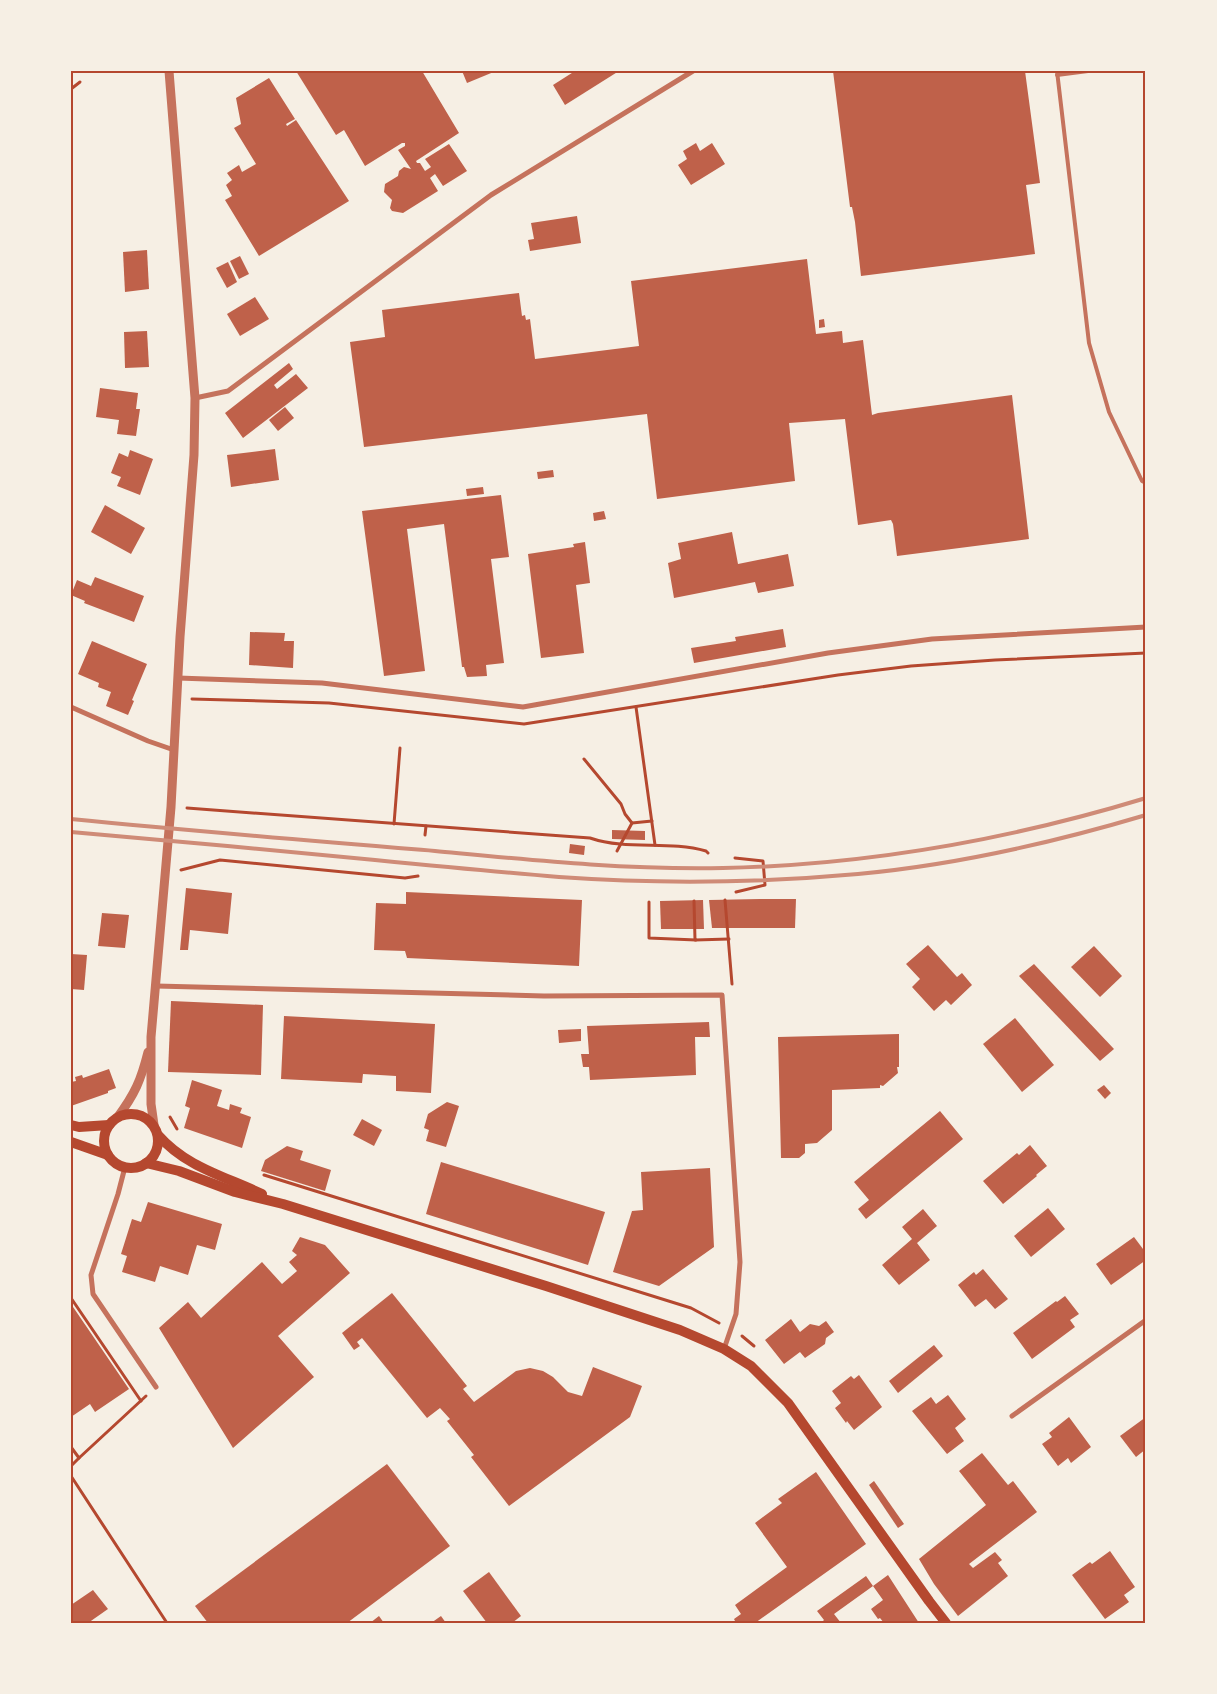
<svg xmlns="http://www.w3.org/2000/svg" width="1217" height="1694" font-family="Figtree,sans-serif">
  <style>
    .building { fill: #bf614a }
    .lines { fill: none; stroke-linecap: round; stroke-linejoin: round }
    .path { stroke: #b5482f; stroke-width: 3 }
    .service { stroke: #c5725c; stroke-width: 4 }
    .minor { stroke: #c5725c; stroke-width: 5 }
    .tertiary { stroke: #c5725c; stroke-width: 9 }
    .secondary { stroke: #b5482f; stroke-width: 10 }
    .rail { stroke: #cf8b77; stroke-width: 4 }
    .neatline { fill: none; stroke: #b5482f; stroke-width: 2 }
  </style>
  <rect width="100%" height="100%" fill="#f6efe4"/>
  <g class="building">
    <path d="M296 71H422L459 133 416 161 417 163H420L425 171 431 167 425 159 449 144 467 171 443 186 435 174 430 178 438 191 403 213 392 211 390 208 392 200 384 192 385 184 398 176 399 171 404 167 411 169 398 150 405 146V143H402L365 166 344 130 336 135Z"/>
    <path d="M462 71H496L467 83Z"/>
    <path d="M575 71H619L565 105 553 85Z"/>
    <path d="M833 71H1025L1040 183 1026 185 1035 254 861 276 855 222 852 207H850Z"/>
    <path d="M269 78 295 119 286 124 287 126 296 120 349 201 259 256 225 200 232 196 226 185 232 180 227 173 239 165 242 172 256 164 234 128 241 124 236 98Z"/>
    <path d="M696 143 700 151 712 143 725 164 691 185 678 165 687 159 683 151Z"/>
    <path d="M577 216 581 243 530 251 528 240 534 239 531 223Z"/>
    <path d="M147 250 149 289 125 292 123 252Z"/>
    <path d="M240 256 249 274 239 279 230 261Z"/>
    <path d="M807 259 816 334 842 331 843 343 863 340 872 415 878 413 1012 395 1029 539 897 556 893 524 891 520 858 525 845 419 789 423 795 481 657 499 647 414 364 447 350 342 385 337 382 310 519 293 522 316 525 315 526 320 530 319 535 359 639 346 631 281Z"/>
    <path d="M228 262 237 282 227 288 216 268Z"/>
    <path d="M255 297 269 319 240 336 227 314Z"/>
    <path d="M824 319 825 327 819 328V320Z"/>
    <path d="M147 331 149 367 125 368 124 332Z"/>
    <path d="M289 363 293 369 274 385 277 389 296 374 308 388 243 438 225 413Z"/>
    <path d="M100 388 138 393 136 409H140L136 436 117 434 119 420 96 417Z"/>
    <path d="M285 407 294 418 278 431 269 420Z"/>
    <path d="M275 449 279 480 231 487 227 455Z"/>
    <path d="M130 450 153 459 140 495 117 486 121 477 111 473 119 453 128 457Z"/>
    <path d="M553 470 554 477 538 479 537 472Z"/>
    <path d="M483 487 484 494 467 496 466 489Z"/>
    <path d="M501 495 509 557 491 559 504 663 486 665 487 676 467 677 464 667H462L444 524 407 529 425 671 384 676 362 511Z"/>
    <path d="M105 505 145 528 131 554 91 532Z"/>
    <path d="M604 511 606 519 594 521 593 513Z"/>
    <path d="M732 532 738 564 788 554 794 586 758 593 755 582 674 598 668 563 681 559 678 543Z"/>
    <path d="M585 542 590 583 576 585 584 653 541 658 528 554 574 547 573 544Z"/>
    <path d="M95 577 144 596 134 622 84 603 85 601 71 595 77 580 91 586Z"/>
    <path d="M783 629 786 647 694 663 691 648 736 641 735 637Z"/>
    <path d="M250 632 285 633 284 641H294L293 668 249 665Z"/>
    <path d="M92 641 147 664 132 700 134 701 128 715 106 706 111 692 98 687 99 683 78 674Z"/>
    <path d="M612 830 645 831V840L612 839Z"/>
    <path d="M570 844 585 846 584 855 569 853Z"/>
    <path d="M186 888 232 893 228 934 190 930 188 950H180Z"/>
    <path d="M406 892 582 900 579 966 407 958 405 951 374 950 376 903 406 904Z"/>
    <path d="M760 899H796L795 928H712L709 900Z"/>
    <path d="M703 900 704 929H661L660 901Z"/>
    <path d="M102 913 129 915 125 948 98 946Z"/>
    <path d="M928 945 957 977 962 973 972 985 951 1005 946 1000 934 1011 912 987 920 979 906 964Z"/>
    <path d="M1094 946 1122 976 1100 997 1071 967Z"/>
    <path d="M71 954 87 955 84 990 71 989Z"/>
    <path d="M1034 964 1114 1049 1100 1061 1019 976Z"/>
    <path d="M171 1001 263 1005 261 1075 168 1072Z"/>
    <path d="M284 1016 435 1024 431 1093 396 1091V1076L363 1074 362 1083 281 1079Z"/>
    <path d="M1015 1018 1054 1065 1022 1092 983 1044Z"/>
    <path d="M709 1022 710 1037H695L696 1075 590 1080 589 1067H583L581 1054H589L587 1026Z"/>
    <path d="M581 1029V1041L559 1043 558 1030Z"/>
    <path d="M899 1034V1067H897L898 1073 883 1086 880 1085V1088L832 1090V1130L817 1143 805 1144V1153L799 1158H781L778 1037Z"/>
    <path d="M109 1069 116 1088 108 1091V1093L71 1106V1082L76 1081 75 1077 82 1075 83 1078Z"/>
    <path d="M192 1080 222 1090 217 1106 229 1110 230 1104 242 1108 240 1113 251 1117 242 1148 184 1128 190 1108 185 1106Z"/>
    <path d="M1104 1085 1111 1093 1105 1099 1097 1090Z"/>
    <path d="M447 1102 459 1106 446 1147 426 1141 429 1130 424 1128 428 1114Z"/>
    <path d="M940 1111 963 1139 866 1219 858 1209 869 1200 854 1182Z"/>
    <path d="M362 1119 382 1130 374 1146 353 1135Z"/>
    <path d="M1030 1145 1047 1166 1036 1175 1037 1176 1003 1204 983 1181 1017 1153 1019 1155Z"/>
    <path d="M287 1146 303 1151 300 1160 331 1170 325 1191 261 1171 265 1160Z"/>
    <path d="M441 1162 605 1212 588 1265 426 1214Z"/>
    <path d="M710 1168 714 1247 659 1286 613 1272 632 1211 643 1210 641 1172Z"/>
    <path d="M148 1202 222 1224 215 1250 197 1245 188 1275 160 1266 155 1282 122 1272 127 1256 121 1254 132 1219 141 1222Z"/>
    <path d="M1048 1208 1065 1229 1031 1257 1014 1236Z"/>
    <path d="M923 1209 937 1226 917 1243 930 1260 899 1285 882 1265 912 1239 902 1227Z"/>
    <path d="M300 1237 325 1245 350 1273 278 1336 314 1377 233 1448 159 1328 188 1302 201 1318 262 1262 282 1284 297 1271 289 1262 297 1255 292 1251Z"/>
    <path d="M1134 1237 1146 1253V1260L1111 1285 1096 1264Z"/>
    <path d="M983 1269 1008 1299 995 1309 986 1299 975 1307 958 1285 974 1272 976 1275Z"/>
    <path d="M392 1293 467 1386 463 1389 474 1402 516 1371 530 1368 543 1371 553 1377 568 1392 582 1396 593 1367 642 1386 630 1417 509 1506 471 1457 474 1455 447 1421 450 1419 440 1408 427 1418 362 1338 357 1342 360 1346 354 1350 342 1333Z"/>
    <path d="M1065 1296 1079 1314 1070 1320 1075 1327 1032 1359 1013 1333 1056 1301 1057 1302Z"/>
    <path d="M71 1304 129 1389 95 1412 90 1404 71 1417Z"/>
    <path d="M791 1319 800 1332 810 1324 819 1326 826 1321 834 1332 826 1338 825 1344 805 1358 800 1352 784 1364 765 1340Z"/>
    <path d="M934 1345 943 1356 898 1393 889 1381Z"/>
    <path d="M859 1375 882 1407 854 1430 847 1421 846 1423 835 1408 841 1403 832 1391 851 1376 854 1379Z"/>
    <path d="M948 1395 966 1419 955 1428 964 1441 947 1454 912 1411 931 1397 936 1404Z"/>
    <path d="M1069 1417 1091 1447 1071 1463 1068 1458 1058 1466 1042 1444 1052 1437 1049 1433Z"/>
    <path d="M1146 1417V1449L1136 1457 1120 1436Z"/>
    <path d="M982 1453 1008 1485 1013 1481 1037 1512 969 1564 973 1568 995 1552 1002 1560 998 1563 1008 1576 958 1616 934 1584 919 1559 986 1505 959 1471Z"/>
    <path d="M387 1464 450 1546 347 1623H208L195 1606Z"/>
    <path d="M816 1472 866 1544 755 1623H736L734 1619 741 1614 735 1605 787 1567 755 1523 782 1503 778 1499Z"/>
    <path d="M874 1481 904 1524 898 1528 869 1485Z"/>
    <path d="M1110 1551 1135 1587 1124 1595 1129 1602 1105 1619 1072 1575 1090 1562 1092 1564Z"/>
    <path d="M489 1572 521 1616 512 1623H487L463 1591Z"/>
    <path d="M888 1575 897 1589 919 1623H884L880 1618 878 1619 871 1609 883 1600 873 1586Z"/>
    <path d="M866 1576 873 1586 834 1614 841 1623H821L824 1620 817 1611Z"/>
    <path d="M93 1590 108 1609 88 1623H71V1605Z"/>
    <path d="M379 1616 384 1623H370Z"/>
    <path d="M441 1616 446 1623H431Z"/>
  </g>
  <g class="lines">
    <g class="path">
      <path d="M71 89 80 82"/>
      <path d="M192 699 329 703 524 724 838 675 911 666 995 660 1146 653"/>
      <path d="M636 707 655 845"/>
      <path d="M584 759 621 804 625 814 632 823 652 821"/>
      <path d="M187 808 590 838C628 851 668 840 706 851L708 853"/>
      <path d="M394 824 400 748"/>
      <path d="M425 835 426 826"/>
      <path d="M617 851 632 823"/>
      <path d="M735 858 763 861 765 885 736 892"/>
      <path d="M181 870 220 860 405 878 418 876"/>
      <path d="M725 900 732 984"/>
      <path d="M694 901 695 940 729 939"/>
      <path d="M649 902V938L696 940"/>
      <path d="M170 1117 177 1129"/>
      <path d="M264 1175 691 1308 719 1323"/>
      <path d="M71 1298 141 1401"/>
      <path d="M742 1336 754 1346"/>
      <path d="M71 1447 79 1458 146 1396"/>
      <path d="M72 1465 79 1458"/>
      <path d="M71 1476 167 1623"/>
    </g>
    <g class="service">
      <path d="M1057 71 1089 343 1109 412 1142 481 1146 483"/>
      <path d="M1057 75 1088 71"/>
    </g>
    <g class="minor">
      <path d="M195 398 228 391 491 195 693 71"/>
      <path d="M178 678 322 683 523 707 828 653 932 639 1146 627"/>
      <path d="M71 707 148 741 174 750"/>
      <path d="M156 986 544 996 722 995 740 1262 736 1314 724 1349"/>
      <path d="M125 1167 118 1194 91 1275 93 1294 156 1387"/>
      <path d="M1012 1416 1146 1320"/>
    </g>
    <g class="tertiary">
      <path d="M117 1118C135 1094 141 1080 148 1052"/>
      <path d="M154 1125 151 1104V1037L171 807 180 637 194 455 195 398 169 71"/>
    </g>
    <g class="secondary">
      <circle cx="131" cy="1141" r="27"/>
      <path d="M71 1125 79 1127 109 1125"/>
      <path d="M158 1135C186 1167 224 1176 262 1194"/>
      <path d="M71 1142 108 1155"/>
      <path d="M146 1163 179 1171 235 1192 283 1204 546 1286 680 1330 724 1349 751 1366 788 1403 929 1601 946 1623"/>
    </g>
    <g class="rail">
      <path d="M71 819C192 831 314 841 435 851 531 860 626 870 723 868 866 865 1008 840 1146 798"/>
      <path d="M71 832C172 841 274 850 375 860 436 866 498 872 559 877 658 884 759 883 858 874 956 865 1052 843 1146 815"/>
    </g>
  </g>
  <rect width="1217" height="1694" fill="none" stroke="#f6efe4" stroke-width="145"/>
  <rect x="72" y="72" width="1072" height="1550" class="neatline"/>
</svg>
